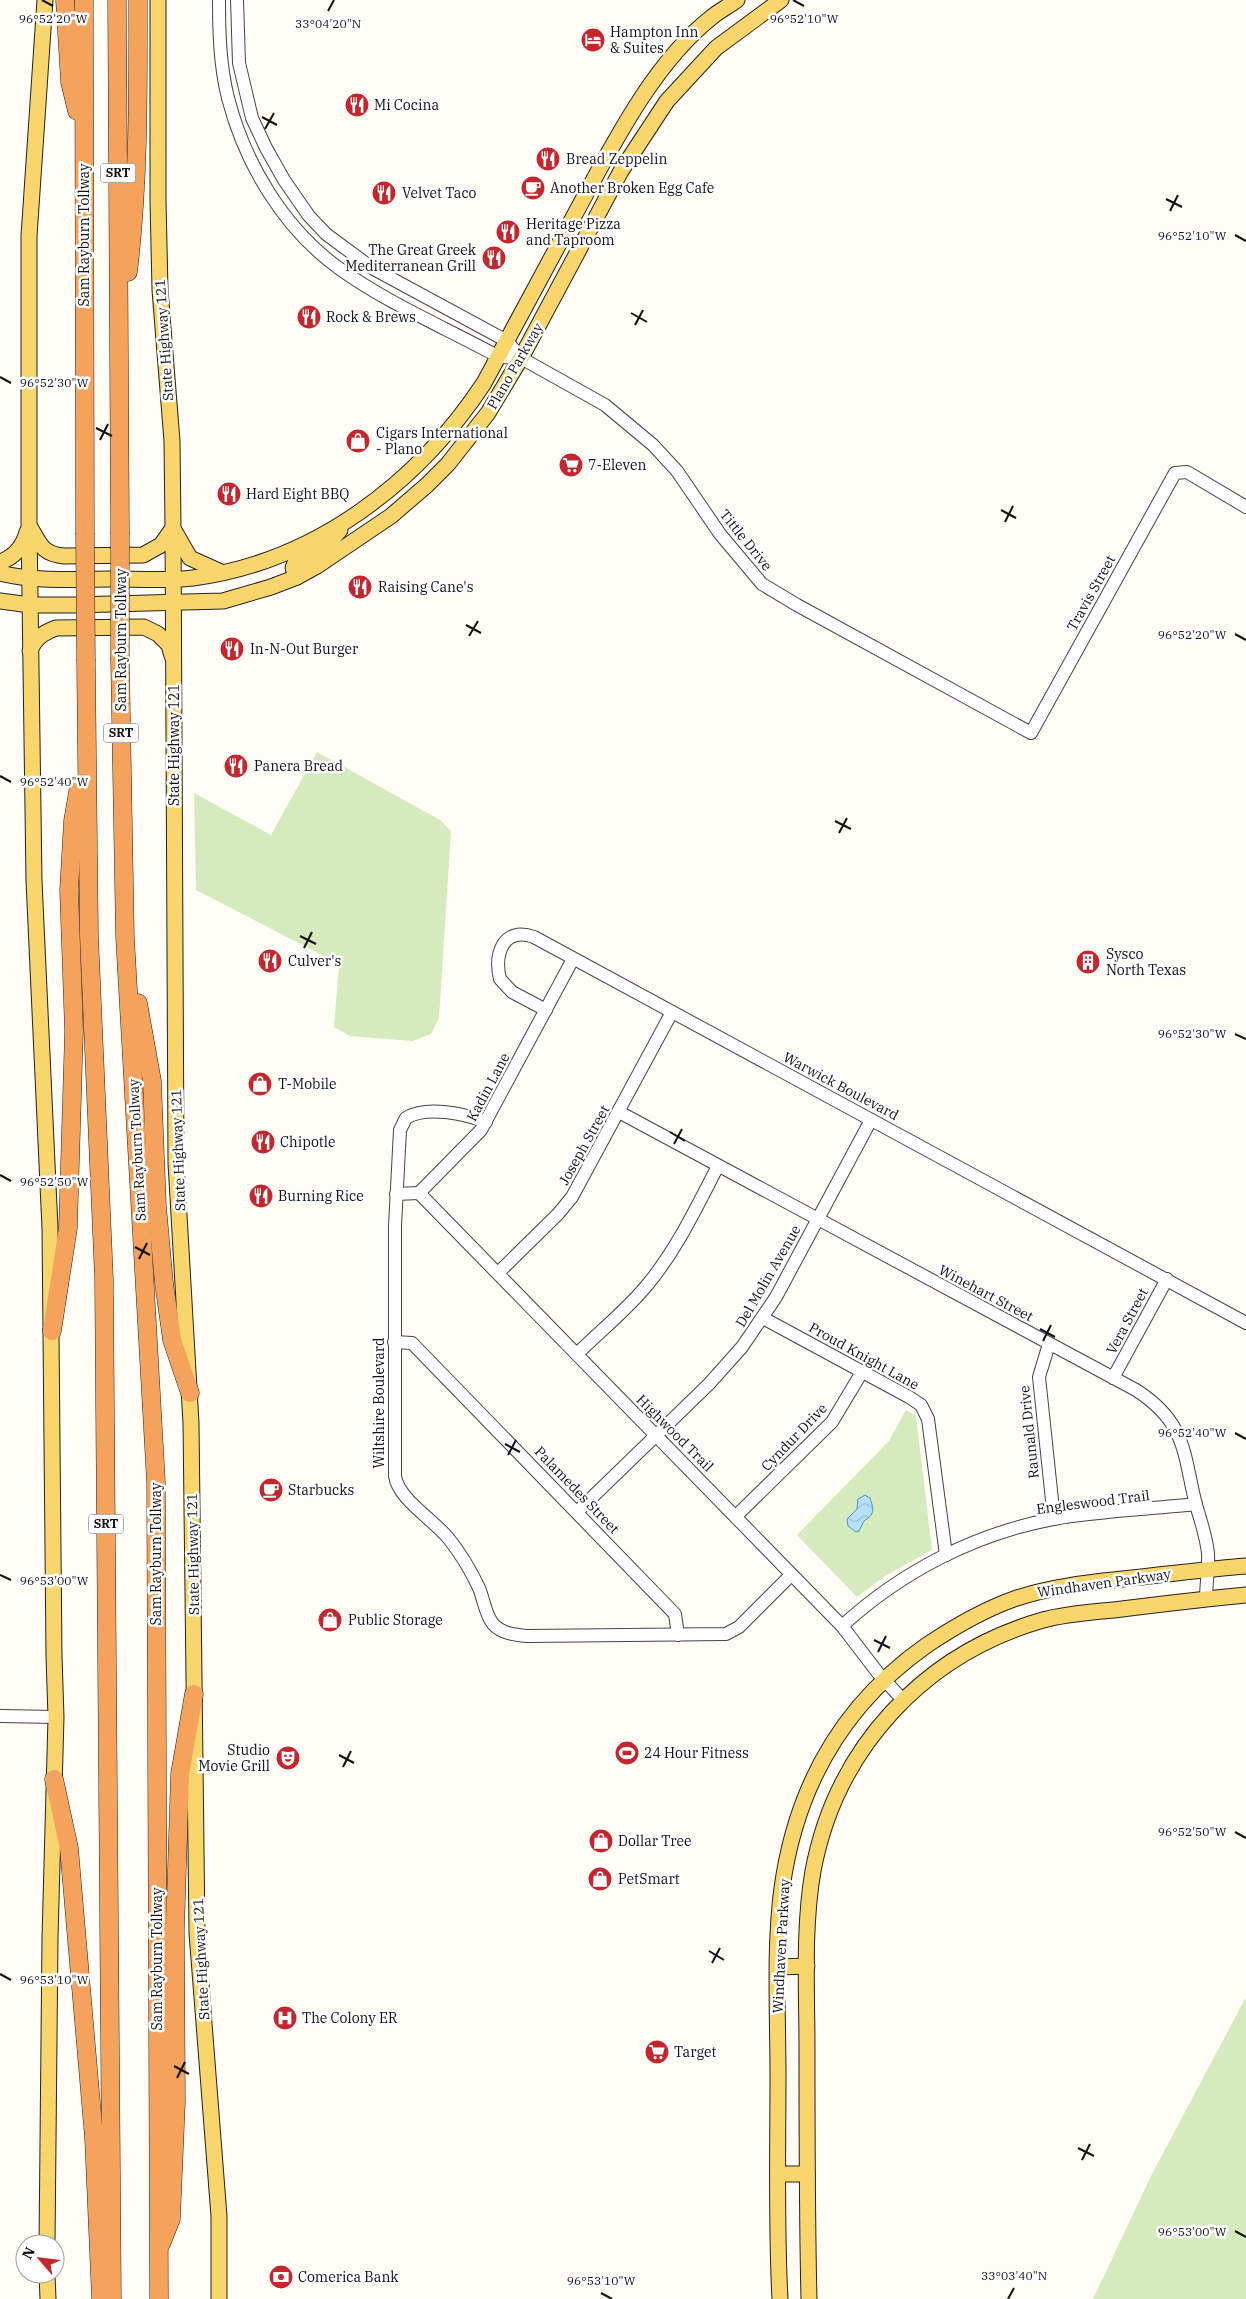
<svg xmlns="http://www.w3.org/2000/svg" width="1246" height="2299" font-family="'IBM Plex Serif',serif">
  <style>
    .grass { fill: #d5ebbd }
    .water { fill: url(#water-waves); stroke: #3f96cf }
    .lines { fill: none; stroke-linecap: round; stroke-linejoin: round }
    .minor-casing { stroke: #444; stroke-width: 14 }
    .major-casing { stroke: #222; stroke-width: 17 }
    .highway-casing { stroke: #222; stroke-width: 19 }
    .minor { stroke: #fff; stroke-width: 12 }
    .major { stroke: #f9d66b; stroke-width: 15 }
    .highway { stroke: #f5a25d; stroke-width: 18 }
    .highway-bridge-casing { stroke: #222; stroke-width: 19; stroke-linecap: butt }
    .highway-bridge { stroke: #f5a25d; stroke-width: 18 }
    .ticks { fill: none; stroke: #111; stroke-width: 2 }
    .labels { text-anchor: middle; stroke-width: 5; stroke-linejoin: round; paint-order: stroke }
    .shield { fill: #fff; stroke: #585858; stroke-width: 1 }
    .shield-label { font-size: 12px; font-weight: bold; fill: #111 }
    .poi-label { font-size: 14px; fill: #111; stroke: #fff; text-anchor: start }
    .street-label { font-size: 14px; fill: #111; stroke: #fff }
    .ticks-label { font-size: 12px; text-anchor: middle; fill: #111; stroke: #fff; stroke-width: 5; stroke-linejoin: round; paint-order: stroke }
  </style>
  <defs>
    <pattern id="water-waves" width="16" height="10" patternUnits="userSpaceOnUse" patternTransform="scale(1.25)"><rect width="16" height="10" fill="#b9e0f7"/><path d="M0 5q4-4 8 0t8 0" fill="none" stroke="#9ebfd3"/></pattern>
  </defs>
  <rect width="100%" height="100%" fill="#fffdf5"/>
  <g class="grass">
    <path d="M317 752 440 820 451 831 439 1018 431 1034 413 1041 350 1036 334 1027 339 964 196 890 194 793 271 835Z"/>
    <path d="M906 1410 916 1416 932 1550 885 1576 857 1597 797 1535 889 1441Z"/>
    <path d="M1246 1997V2299H1093L1151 2176Z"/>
  </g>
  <path class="water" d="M865 1495 870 1498C874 1510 875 1514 864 1521L859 1531 856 1532 848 1526 847 1519 857 1509 858 1499Z"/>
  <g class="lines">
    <defs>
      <g id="minor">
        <path d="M219 0C219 33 220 66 228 98 245 164 284 229 340 269 389 304 446 328 499 357L521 358"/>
        <path d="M237 0 239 63 252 118 266 148 284 180 309 216 326 234 372 268 507 341 521 358 605 405 653 445 677 471 720 534 762 584 797 605 1031 733 1175 473 1187 472 1246 507"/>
        <path d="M546 1010 512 992 500 979C494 954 503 926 534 937L1246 1323"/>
        <path d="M619 1112 1136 1390C1187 1423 1183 1453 1196 1505 1201 1521 1206 1536 1208 1553 1209 1568 1206 1584 1206 1599"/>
        <path d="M486 1122C466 1114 426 1105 406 1118L400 1130 395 1226V1476C398 1499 434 1520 449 1539 461 1554 471 1571 479 1588 484 1600 485 1614 493 1624 502 1634 516 1635 528 1636L726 1634 739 1627 791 1575"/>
        <path d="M419 1193 842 1626 878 1673 903 1700"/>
        <path d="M396 1194 419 1193 481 1130 573 959"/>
        <path d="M498 1273 558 1214 572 1197 672 1012"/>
        <path d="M763 1318 909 1397 921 1405 928 1419 946 1555"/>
        <path d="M394 1342 412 1343 675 1614 678 1635"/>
        <path d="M1049 1344 1039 1377 1054 1519"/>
        <path d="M577 1354C600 1331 627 1310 648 1284 677 1249 697 1206 718 1166"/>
        <path d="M1113 1378 1167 1279"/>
        <path d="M577 1512 709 1384 742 1347 776 1297 871 1120"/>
        <path d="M736 1516 832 1422 862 1372"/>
        <path d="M842 1626C901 1572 974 1534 1053 1519 1098 1511 1150 1509 1196 1504"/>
        <path d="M0 1716 56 1717"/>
      </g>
      <g id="major">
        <path d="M45 0 29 236V525L34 881 50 1228 54 1656 56 1717 50 1938 47 2244"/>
        <path d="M158 0V201L160 290 172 441 173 528 176 1163 191 1423 197 1933 219 2216V2299"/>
        <path d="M30 527C40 544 42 554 64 556L143 555 161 545 173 528"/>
        <path d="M175 532 190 558 221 572"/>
        <path d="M0 562C15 557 23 547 27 532"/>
        <path d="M0 573C36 582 73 579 110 579 137 579 166 581 193 578 315 562 418 483 484 383 514 328 544 272 574 216 610 150 652 64 712 17 719 11 729 6 737 0"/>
        <path d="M297 577 293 568 295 563 327 545 340 530"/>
        <path d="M0 601 30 605H73L223 601 271 587 297 577 317 566 391 516 427 485 448 464 488 413 521 358 621 171 667 101 716 48 781 0"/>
        <path d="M30 651C35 638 43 633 56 628L144 627 158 634 169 645 172 656"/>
        <path d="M778 1967 807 1966"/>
        <path d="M778 2174H807"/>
        <path d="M47 2274 48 2299"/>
        <path d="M780 2299C776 2225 778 2149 778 2075 778 2015 774 1947 782 1888 796 1786 843 1704 927 1645 954 1627 983 1610 1014 1599 1052 1586 1093 1582 1132 1578 1170 1574 1208 1569 1246 1566"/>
        <path d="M809 2299C807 2216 807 2133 807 2050 807 1991 803 1929 813 1871 836 1748 924 1654 1043 1620 1069 1613 1096 1612 1122 1609 1163 1604 1205 1599 1246 1595"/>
      </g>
      <g id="highway">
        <path d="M65 0 70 82 77 111"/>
        <path d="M84 0 85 533"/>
        <path d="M117 0 120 532"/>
        <path d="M128 272C139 182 138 90 138 0"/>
        <path d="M120 660 125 937 156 1482 159 2299"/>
        <path d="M86 661 89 935 104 1279 112 2299"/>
        <path d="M138 1003 152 1081 157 1206 164 1283 172 1340 190 1393"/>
        <path d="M52 1331 68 1228 74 1031 69 890 73 821 79 786"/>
        <path d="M54 1779 69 1848 94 2138 101 2299"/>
        <path d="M161 2244 171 2219 176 2101 175 1930 180 1774 194 1694"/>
      </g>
    </defs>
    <use href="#minor" class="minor-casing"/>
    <use href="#major" class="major-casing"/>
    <use href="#highway" class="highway-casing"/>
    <use href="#minor" class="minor"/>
    <use href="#major" class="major"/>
    <use href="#highway" class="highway"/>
    <defs>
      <g id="highway-bridge">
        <path d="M120 532V660"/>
        <path d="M85 533 86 661"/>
      </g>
    </defs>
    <use href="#highway-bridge" class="highway-bridge-casing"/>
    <use href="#highway-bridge" class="highway-bridge"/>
  </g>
  <path class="ticks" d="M42 0 53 6M793 0 804 6M328 11 334 0M262 117 277 125M265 129 274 113M1166 199 1182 207M1170 211 1178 195M1235 235 1246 241M631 313 647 322M635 325 643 310M0 377 11 383M96 428 112 436M100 440 108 424M1001 510 1016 518M1005 522 1013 506M466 625 481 633M1235 634 1246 640M469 636 478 621M0 776 11 782M835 821 851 829M839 833 847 818M300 936 316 944M304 948 312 932M1235 1034 1246 1039M670 1132 685 1141M674 1144 682 1129M0 1175 11 1181M135 1247 150 1255M139 1259 147 1243M1040 1329 1055 1337M1043 1341 1051 1325M1235 1433 1246 1439M505 1444 520 1452M508 1455 516 1440M0 1575 11 1580M874 1640 890 1648M878 1652 886 1636M339 1755 354 1763M343 1767 351 1751M1235 1832 1246 1838M709 1951 724 1960M712 1963 720 1948M0 1974 11 1980M174 2066 189 2074M177 2078 185 2062M1078 2148 1094 2156M1082 2160 1090 2144M1235 2231 1246 2237M601 2293 612 2299M1008 2299 1014 2288"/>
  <defs>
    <symbol id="hotel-disc" viewBox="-11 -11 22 22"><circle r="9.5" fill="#c4262e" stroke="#fff"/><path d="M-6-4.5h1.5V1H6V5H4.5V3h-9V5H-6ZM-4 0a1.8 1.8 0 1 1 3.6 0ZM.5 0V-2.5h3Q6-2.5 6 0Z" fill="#fff"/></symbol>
    <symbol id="restaurant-disc" viewBox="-11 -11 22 22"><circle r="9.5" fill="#c4262e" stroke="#fff"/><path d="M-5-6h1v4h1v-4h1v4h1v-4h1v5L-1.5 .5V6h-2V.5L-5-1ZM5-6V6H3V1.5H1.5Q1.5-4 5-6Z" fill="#fff"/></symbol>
    <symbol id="cafe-disc" viewBox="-11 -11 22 22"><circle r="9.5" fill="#c4262e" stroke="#fff"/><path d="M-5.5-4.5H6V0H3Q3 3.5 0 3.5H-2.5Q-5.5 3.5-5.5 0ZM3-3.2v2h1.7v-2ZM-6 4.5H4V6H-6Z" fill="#fff"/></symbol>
    <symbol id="shop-disc" viewBox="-11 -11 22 22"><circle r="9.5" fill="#c4262e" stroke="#fff"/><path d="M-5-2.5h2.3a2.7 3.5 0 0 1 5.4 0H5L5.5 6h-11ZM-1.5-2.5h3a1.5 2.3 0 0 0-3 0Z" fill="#fff"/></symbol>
    <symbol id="supermarket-disc" viewBox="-11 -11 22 22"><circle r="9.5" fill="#c4262e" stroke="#fff"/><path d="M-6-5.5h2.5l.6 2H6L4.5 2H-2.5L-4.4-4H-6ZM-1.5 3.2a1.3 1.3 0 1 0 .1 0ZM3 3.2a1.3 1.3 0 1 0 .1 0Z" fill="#fff"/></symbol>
    <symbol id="building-disc" viewBox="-11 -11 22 22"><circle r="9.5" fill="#c4262e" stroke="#fff"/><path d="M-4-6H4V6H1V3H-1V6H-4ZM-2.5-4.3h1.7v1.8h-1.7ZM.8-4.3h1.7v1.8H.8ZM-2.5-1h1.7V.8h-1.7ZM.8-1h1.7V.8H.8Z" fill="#fff"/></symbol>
    <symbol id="stadium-disc" viewBox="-11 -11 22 22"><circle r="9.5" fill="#c4262e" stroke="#fff"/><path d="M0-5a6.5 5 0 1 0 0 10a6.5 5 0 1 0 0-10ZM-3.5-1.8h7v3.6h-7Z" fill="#fff"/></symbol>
    <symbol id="theatre-disc" viewBox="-11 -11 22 22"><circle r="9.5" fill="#c4262e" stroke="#fff"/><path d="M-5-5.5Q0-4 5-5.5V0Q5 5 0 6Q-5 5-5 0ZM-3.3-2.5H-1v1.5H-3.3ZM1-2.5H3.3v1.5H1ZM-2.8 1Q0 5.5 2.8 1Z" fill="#fff"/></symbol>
    <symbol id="hospital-disc" viewBox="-11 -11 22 22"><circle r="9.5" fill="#c4262e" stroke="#fff"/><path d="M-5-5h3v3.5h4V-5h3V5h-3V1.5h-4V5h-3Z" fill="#fff"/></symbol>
    <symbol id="bank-disc" viewBox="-11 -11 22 22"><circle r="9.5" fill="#c4262e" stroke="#fff"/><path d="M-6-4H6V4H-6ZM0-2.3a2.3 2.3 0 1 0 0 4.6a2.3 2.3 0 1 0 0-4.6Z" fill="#fff"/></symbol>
  </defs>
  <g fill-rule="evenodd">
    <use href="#hotel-disc" x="579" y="26" width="28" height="28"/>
    <use href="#restaurant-disc" x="343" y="91" width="28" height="28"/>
    <use href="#restaurant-disc" x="534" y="145" width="28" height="28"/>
    <use href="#cafe-disc" x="519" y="174" width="28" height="28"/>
    <use href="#restaurant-disc" x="370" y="179" width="28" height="28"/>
    <use href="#restaurant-disc" x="494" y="218" width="28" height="28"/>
    <use href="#restaurant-disc" x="480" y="244" width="28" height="28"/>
    <use href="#restaurant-disc" x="295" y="303" width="28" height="28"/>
    <use href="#shop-disc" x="344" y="427" width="28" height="28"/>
    <use href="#supermarket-disc" x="557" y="451" width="28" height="28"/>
    <use href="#restaurant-disc" x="215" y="480" width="28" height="28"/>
    <use href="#restaurant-disc" x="346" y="573" width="28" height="28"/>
    <use href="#restaurant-disc" x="218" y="635" width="28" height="28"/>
    <use href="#restaurant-disc" x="222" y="752" width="28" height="28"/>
    <use href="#restaurant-disc" x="256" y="947" width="28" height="28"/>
    <use href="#building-disc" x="1074" y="948" width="28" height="28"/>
    <use href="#shop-disc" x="246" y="1070" width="28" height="28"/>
    <use href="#restaurant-disc" x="249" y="1128" width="28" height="28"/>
    <use href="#restaurant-disc" x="247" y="1182" width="28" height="28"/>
    <use href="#cafe-disc" x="257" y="1476" width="28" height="28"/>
    <use href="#shop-disc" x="316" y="1606" width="28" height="28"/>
    <use href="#stadium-disc" x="613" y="1739" width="28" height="28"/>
    <use href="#theatre-disc" x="274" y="1744" width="28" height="28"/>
    <use href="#shop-disc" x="587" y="1827" width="28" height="28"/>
    <use href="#shop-disc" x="586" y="1865" width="28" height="28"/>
    <use href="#hospital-disc" x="271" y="2004" width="28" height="28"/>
    <use href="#supermarket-disc" x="643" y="2038" width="28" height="28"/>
    <use href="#bank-disc" x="267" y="2263" width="28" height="28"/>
  </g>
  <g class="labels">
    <g class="shield">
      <rect x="100.5" y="163.5" width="35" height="19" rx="4"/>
      <rect x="103.5" y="723.5" width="35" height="19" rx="4"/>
      <rect x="88.5" y="1514.5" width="35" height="19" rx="4"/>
    </g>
    <g class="shield-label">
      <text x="118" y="177">SRT</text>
      <text x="121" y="737">SRT</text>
      <text x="106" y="1528">SRT</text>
    </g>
    <g class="poi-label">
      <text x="610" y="37">Hampton Inn<tspan x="610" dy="16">&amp; Suites</tspan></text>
      <text x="374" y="110">Mi Cocina</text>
      <text x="566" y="164">Bread Zeppelin</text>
      <text x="550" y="193">Another Broken Egg Cafe</text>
      <text x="402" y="198">Velvet Taco</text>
      <text x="526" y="229">Heritage Pizza<tspan x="526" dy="16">and Taproom</tspan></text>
      <text x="476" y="255" text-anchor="end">The Great Greek<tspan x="476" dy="16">Mediterranean Grill</tspan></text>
      <text x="326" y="322">Rock &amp; Brews</text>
      <text x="376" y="438">Cigars International<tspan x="376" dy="16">- Plano</tspan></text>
      <text x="588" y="470">7-Eleven</text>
      <text x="246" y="499">Hard Eight BBQ</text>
      <text x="378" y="592">Raising Cane's</text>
      <text x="250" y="654">In-N-Out Burger</text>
      <text x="254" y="771">Panera Bread</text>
      <text x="1106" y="959">Sysco<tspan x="1106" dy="16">North Texas</tspan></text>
      <text x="288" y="966">Culver's</text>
      <text x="278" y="1089">T-Mobile</text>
      <text x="280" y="1147">Chipotle</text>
      <text x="278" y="1201">Burning Rice</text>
      <text x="288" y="1495">Starbucks</text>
      <text x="348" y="1625">Public Storage</text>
      <text x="270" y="1755" text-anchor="end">Studio<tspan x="270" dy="16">Movie Grill</tspan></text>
      <text x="644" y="1758">24 Hour Fitness</text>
      <text x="618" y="1846">Dollar Tree</text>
      <text x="618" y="1884">PetSmart</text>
      <text x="302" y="2023">The Colony ER</text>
      <text x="674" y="2057">Target</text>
      <text x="298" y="2282">Comerica Bank</text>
    </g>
    <g class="street-label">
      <text transform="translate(84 235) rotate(-90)" y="5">Sam Rayburn Tollway</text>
      <text transform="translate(164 340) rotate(-94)" y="5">State Highway 121</text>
      <text transform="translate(515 366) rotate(-60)" y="5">Plano Parkway</text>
      <text transform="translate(746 540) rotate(51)" y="5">Tittle Drive</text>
      <text transform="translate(1091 593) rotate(-61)" y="5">Travis Street</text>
      <text transform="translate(121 640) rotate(-90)" y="5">Sam Rayburn Tollway</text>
      <text transform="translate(174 745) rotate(-90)" y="5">State Highway 121</text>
      <text transform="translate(841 1086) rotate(28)" y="5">Warwick Boulevard</text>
      <text transform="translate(488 1087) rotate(-62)" y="5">Kadin Lane</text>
      <text transform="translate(584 1145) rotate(-61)" y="5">Joseph Street</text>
      <text transform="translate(137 1150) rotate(-93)" y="5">Sam Rayburn Tollway</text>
      <text transform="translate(178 1150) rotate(-92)" y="5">State Highway 121</text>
      <text transform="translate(768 1276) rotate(-60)" y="5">Del Molin Avenue</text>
      <text transform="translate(986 1293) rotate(28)" y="5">Winehart Street</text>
      <text transform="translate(1127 1321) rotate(-62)" y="5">Vera Street</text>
      <text transform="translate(864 1356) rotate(29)" y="5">Proud Knight Lane</text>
      <text transform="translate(379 1403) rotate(-90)" y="5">Wiltshire Boulevard</text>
      <text transform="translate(1029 1432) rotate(-96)" y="5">Raunald Drive</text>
      <text transform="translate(675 1433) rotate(45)" y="5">Highwood Trail</text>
      <text transform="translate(794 1437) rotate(-46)" y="5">Cyndur Drive</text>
      <text transform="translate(577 1490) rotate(46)" y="5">Palamedes Street</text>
      <text transform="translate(1093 1502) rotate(-7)" y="5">Engleswood Trail</text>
      <text transform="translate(156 1554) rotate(-90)" y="5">Sam Rayburn Tollway</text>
      <text transform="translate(193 1554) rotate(-91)" y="5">State Highway 121</text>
      <text transform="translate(1104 1583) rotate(-8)" y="5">Windhaven Parkway</text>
      <text transform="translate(781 1946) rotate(-87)" y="5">Windhaven Parkway</text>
      <text transform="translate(157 1959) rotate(-90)" y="5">Sam Rayburn Tollway</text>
      <text transform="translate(201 1959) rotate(-93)" y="5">State Highway 121</text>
    </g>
  </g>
  <g class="ticks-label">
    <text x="53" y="23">96°52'20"W</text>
    <text x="804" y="23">96°52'10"W</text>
    <text x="328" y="28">33°04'20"N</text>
    <text x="1192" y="240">96°52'10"W</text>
    <text x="54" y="387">96°52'30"W</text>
    <text x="1192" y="639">96°52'20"W</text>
    <text x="54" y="786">96°52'40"W</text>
    <text x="1192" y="1038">96°52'30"W</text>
    <text x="54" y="1186">96°52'50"W</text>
    <text x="1192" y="1437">96°52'40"W</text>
    <text x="54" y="1585">96°53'00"W</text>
    <text x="1192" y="1836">96°52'50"W</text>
    <text x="54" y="1984">96°53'10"W</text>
    <text x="1192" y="2236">96°53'00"W</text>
    <text x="1014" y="2280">33°03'40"N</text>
    <text x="601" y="2285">96°53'10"W</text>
  </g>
  <g transform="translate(40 2259) rotate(298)"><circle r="24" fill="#ffffff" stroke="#a0a0a0"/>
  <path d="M0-4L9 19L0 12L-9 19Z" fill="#c4262e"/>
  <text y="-8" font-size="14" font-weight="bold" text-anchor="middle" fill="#111111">N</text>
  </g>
</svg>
